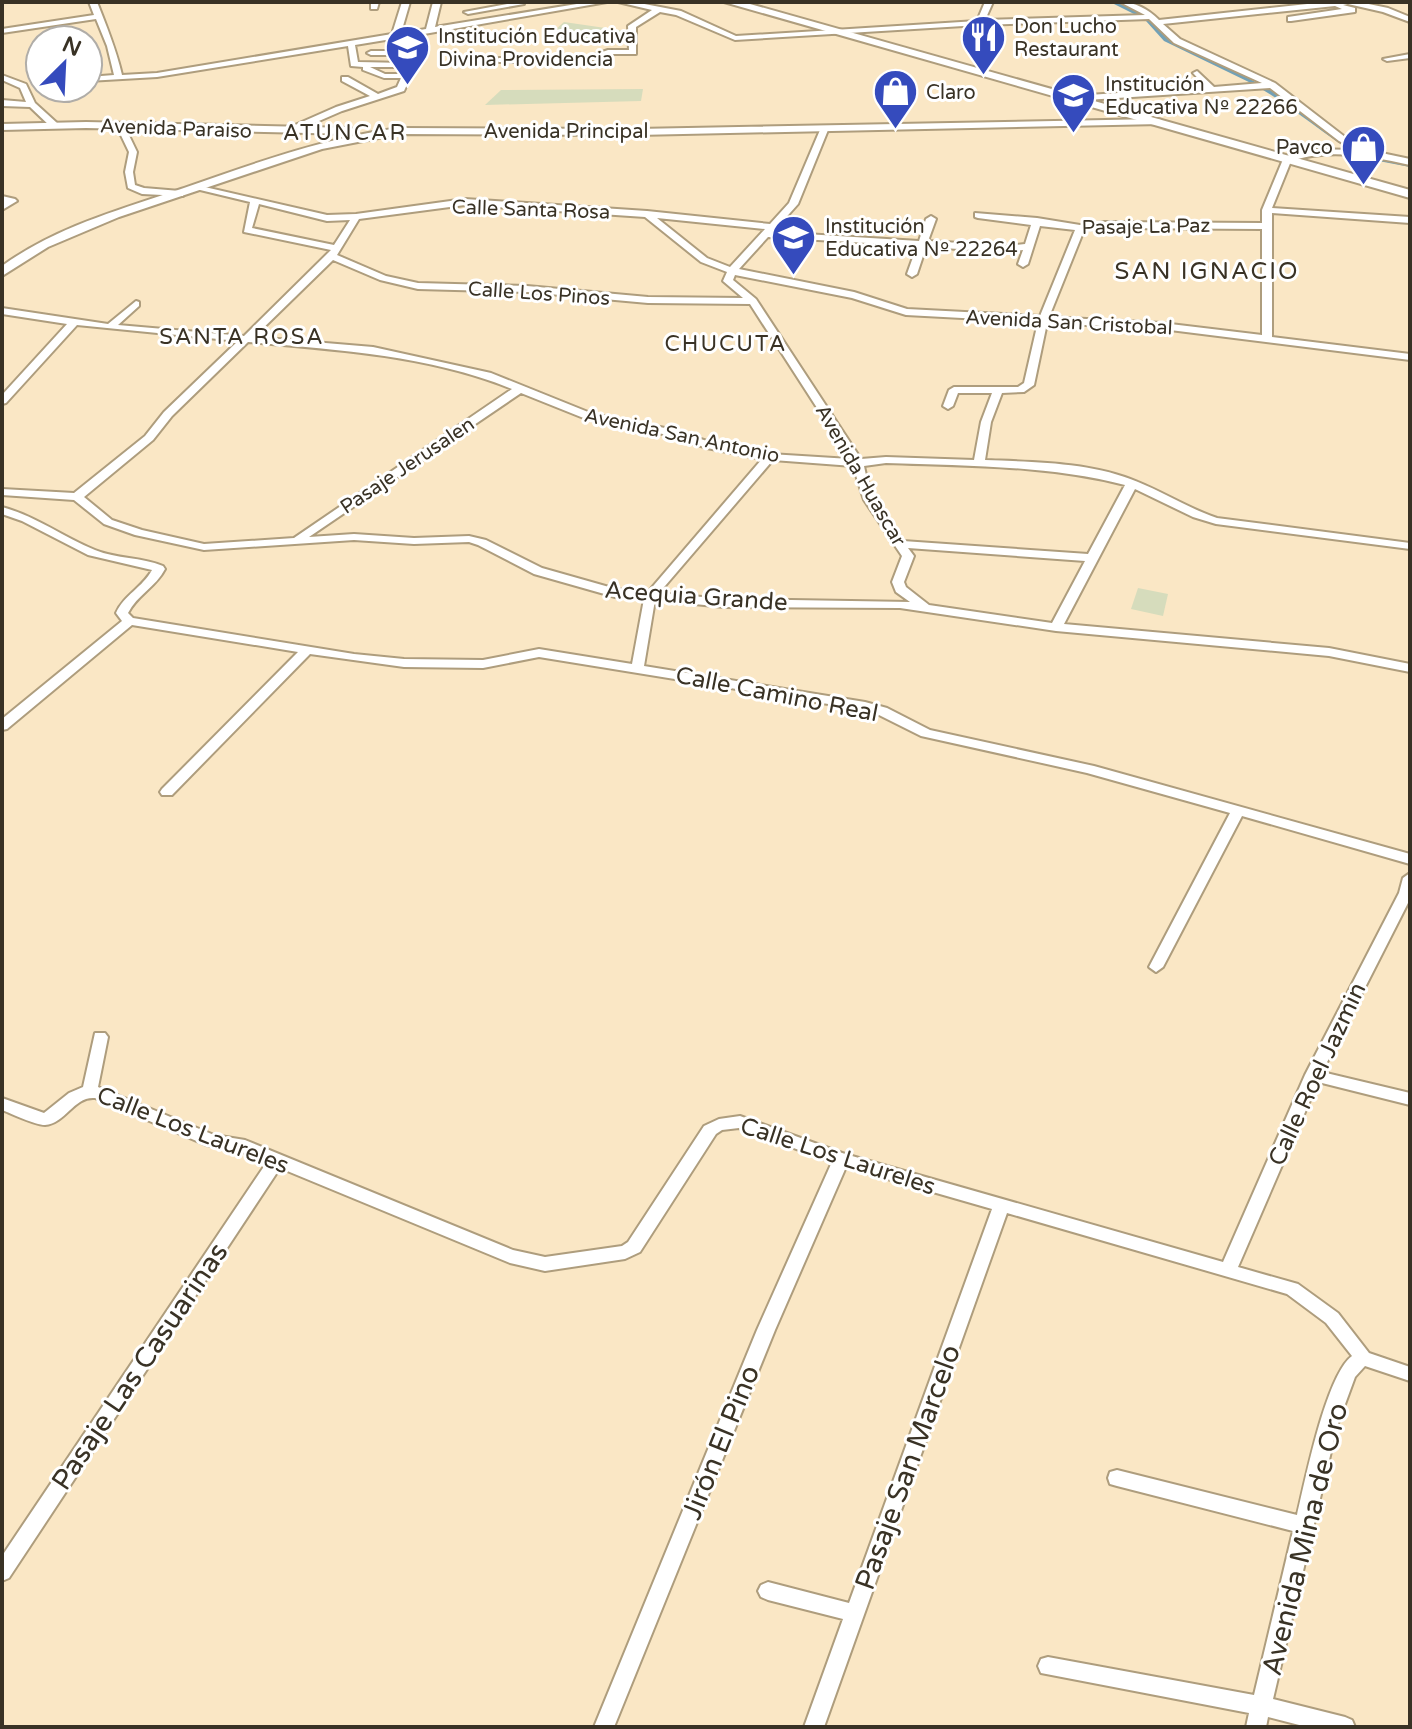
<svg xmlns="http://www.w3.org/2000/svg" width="1412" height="1729" font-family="'Varela Round',sans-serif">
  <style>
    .green { fill: #d6dcbc }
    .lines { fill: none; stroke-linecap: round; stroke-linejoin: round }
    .canal { fill: #72a1b6; fill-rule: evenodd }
    .minor-casing { stroke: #ae9d7d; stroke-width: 4 }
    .major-casing { stroke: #ae9d7d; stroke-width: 4 }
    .highway-casing { stroke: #ae9d7d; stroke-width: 4 }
    .minor { fill: #fff; fill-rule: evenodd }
    .major { fill: #fff; fill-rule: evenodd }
    .highway { fill: #fff; fill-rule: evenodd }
    .labels { text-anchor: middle; stroke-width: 6; stroke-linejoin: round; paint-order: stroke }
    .far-poi-label { font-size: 20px; fill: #393225; stroke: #fff; text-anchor: start }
    .far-street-label { font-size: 20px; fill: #393225; stroke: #fff }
    .far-neighbourhood-label { font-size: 22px; letter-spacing: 2px; fill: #393225; stroke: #fff }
    .far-quarter-label { font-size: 24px; letter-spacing: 2px; fill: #393225; stroke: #fff }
    .street-label { font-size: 24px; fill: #393225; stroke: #fff }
    .near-street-label { font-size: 28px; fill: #393225; stroke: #fff }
  </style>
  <rect width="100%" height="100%" fill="#fae7c5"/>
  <g class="green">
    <path d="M564 22 626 31 628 38 545 39Z"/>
    <path d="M643 89 641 101 485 105 501 90Z"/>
    <path d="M1138 588 1168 594 1163 616 1131 609Z"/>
  </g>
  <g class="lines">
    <g class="canal">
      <path d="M1110 2H1117L1145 16 1140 17Z"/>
      <path d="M1146 19H1150L1168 39 1260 84 1255 85 1164 41 1146 21Z"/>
      <path d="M1263 88H1267L1290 102 1358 151 1353 152C1322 133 1295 109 1263 90Z"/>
      <path d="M1365 155 1410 163V167L1363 158 1362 157Z"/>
    </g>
    <defs>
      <g id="minor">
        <path d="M89 2H97C106 25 116 49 122 75L157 73 392 34 402 2H410L401 33 426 29 433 2H441L435 27 589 2H607L424 34 411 76 404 91 342 111 289 134 285 131 286 129 336 107 370 96 342 81V77H348L378 94 397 87 401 78H384L363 70V67L351 66 348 46 157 77 88 81V77L114 75 107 46 96 19 2 33V29L94 15ZM416 35 410 51H371L367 53 371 55H409L406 63 358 62 355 45ZM370 67H404L402 74H385Z"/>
        <path d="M371 2H379L377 9H371Z"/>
        <path d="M518 2 524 4 468 14 464 12Z"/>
        <path d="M618 2H634L681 11 736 36 977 21 985 2H993L985 20 1145 15 1120 2C1135 2 1148 9 1159 20L1326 2H1359L1388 8 1410 17V22L1383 12 1348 4 1343 5 1355 8V12L1291 21H1288V17L1342 9 1335 6 1163 24 1180 39 1275 83 1345 137 1372 151 1410 159V165C1371 156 1329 148 1291 161L1272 208 1410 217V223L1272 213V337L1410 354V360L1162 329 1047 323 1034 385 1024 392 1002 393 991 422 985 460C1034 462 1092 462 1138 482 1165 493 1190 509 1217 518L1410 543V549L1216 524 1193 517 1135 489 1064 624 1329 648 1410 664V672L1329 656 1056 631 900 608 724 607 655 600 644 666 865 702 887 708 930 730 1094 766 1410 854V864L1242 816 1163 967 1156 972 1149 967 1230 813 1087 773 921 736 877 714 859 709 539 657 483 668 404 667 310 654 172 795H162L160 792 162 789 298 652 132 625 7 729 2 730V719L122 621 116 613C124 595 143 587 152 570L88 555 22 521 2 514V507C36 516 63 537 95 550 117 559 141 557 163 566L165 569C156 587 137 595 128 613L133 618 354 654 404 659 483 660 539 649 632 664 644 599 615 597 534 574 478 545 469 542 414 544 354 540 204 550 135 535 104 524 74 500 2 495V489L74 493 145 436 164 412 238 341 77 325 6 403 2 404V395L67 324 2 314V308L108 324 136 301 139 302V306L118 325 244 336 331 250 244 232 250 202 196 189V185L327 215 356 214 465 199 647 211 770 224 789 203 820 130 824 127 828 130 798 204 773 232 919 241 926 219 931 216 936 219 928 241 1008 246 1025 244 1031 225 978 218 975 217V213L1037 218 1080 225 1105 222 1262 223V210L1284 157 1308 149 1357 150 1339 141 1270 88 1071 101 1070 99 1074 96 1206 87 1193 73 1197 71 1214 87 1262 83 1174 43 1149 19 980 25 735 40 676 15 660 12 636 27V54H609L586 62H499L495 60 499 58H585L608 50H629L628 26 652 10ZM259 204 327 221 350 220 334 245 252 228ZM465 205 645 217 701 262 727 272 723 281 743 298 648 297 527 286 418 283 386 276 337 255 359 219ZM657 218 765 229 730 267 707 258ZM1040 226 1075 230 1040 316 907 309 854 292 739 269 768 237 917 246 907 274 912 277 917 274 926 247 1008 252 1023 250 1018 264 1023 267 1028 264ZM1105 228 1262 229V335L1162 323 1049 317 1084 230ZM333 260 380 280 418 289 527 292 648 303 750 304 850 459 770 454 713 443 670 429 593 414 491 373 373 347 254 337ZM735 275 852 298 906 315 1038 322 1024 383 1018 387H954L949 390 943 406 948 409 953 406 958 393H992L981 422 974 460 886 457 861 459 756 299 733 280ZM248 342C337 350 429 355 512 389L294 538 204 544 142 530 112 520 84 497 153 440 172 416ZM521 393 586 419 668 435 707 448 762 459 648 592 616 589 542 568 486 540 469 536 414 538 354 534 309 537ZM773 460 853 466 864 500 902 556 892 582 896 592 910 602 724 599 659 593ZM886 463C966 466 1047 465 1125 485L1088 554 903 541C886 517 869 495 864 466ZM908 548 1085 561 1052 623 929 605 906 587 904 582 914 556Z"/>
        <path d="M1410 54V58L1387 61 1383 59Z"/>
        <path d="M2 75 26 84 35 103 57 123V127H51L30 107 2 106V100L26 102 20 88 2 80Z"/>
        <path d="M118 125H124L137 152 133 172 135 185 144 188 180 191 183 192V196L142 194 128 188 125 172 129 152 117 127Z"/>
        <path d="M2 196 15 199 17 201 2 210 4 202Z"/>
        <path d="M1410 873V899L1322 1072 1410 1093V1105L1318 1082 1238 1267 1298 1284 1338 1313 1369 1353 1410 1367V1381L1365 1366 1355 1377 1337 1426 1273 1699 1345 1717 1352 1720 1355 1727H1307L1268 1717 1266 1727H1246L1249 1713 1041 1673 1038 1666 1041 1659 1048 1657 1254 1695 1293 1531 1117 1486 1110 1484 1108 1478 1110 1472 1117 1470 1297 1515C1305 1482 1326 1375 1352 1356L1326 1323 1287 1294 1007 1213 824 1727H804L843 1619 768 1600 761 1597 758 1591 761 1585 768 1582 849 1603 992 1209 846 1167 775 1330 614 1727H594L757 1330 832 1162 739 1128 722 1130 716 1134 640 1252 625 1259 545 1271 510 1263 280 1168 9 1578 2 1581V1556L267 1162 237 1150 206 1145 95 1098C74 1096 66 1123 45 1125 35 1125 12 1114 2 1110V1098L44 1113 69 1093 83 1087 95 1033H105L108 1037 98 1087 214 1135 245 1140 513 1250 545 1257 622 1246 628 1242 704 1126 719 1119 740 1116 845 1154 1223 1262 1305 1075 1399 893 1403 878Z"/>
      </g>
      <g id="major">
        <path d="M1157 119 1161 120V124L637 135 399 134 322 149 119 217 48 247 2 276V266C56 227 119 210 181 189 253 164 323 138 399 128L637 129Z"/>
        <path d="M86 122 351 128 357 131 351 134 86 128 2 130V124Z"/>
      </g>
      <path id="highway" d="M724 2H743L1410 190V198Z"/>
    </defs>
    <use href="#minor" class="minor-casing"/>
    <use href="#major" class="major-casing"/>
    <use href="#highway" class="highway-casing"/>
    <use href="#minor" class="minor"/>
    <use href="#major" class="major"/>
    <use href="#highway" class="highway"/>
  </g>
  <defs>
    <symbol id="restaurant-pin" viewBox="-11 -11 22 30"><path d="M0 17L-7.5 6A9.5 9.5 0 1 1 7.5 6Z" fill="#354bbd" stroke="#fff"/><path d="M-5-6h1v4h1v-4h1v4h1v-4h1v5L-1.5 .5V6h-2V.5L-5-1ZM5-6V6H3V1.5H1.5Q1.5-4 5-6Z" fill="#fff"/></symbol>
    <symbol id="school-pin" viewBox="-11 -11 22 30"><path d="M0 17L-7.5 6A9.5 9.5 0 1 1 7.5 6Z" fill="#354bbd" stroke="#fff"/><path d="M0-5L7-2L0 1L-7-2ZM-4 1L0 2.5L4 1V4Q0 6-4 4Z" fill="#fff"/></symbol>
    <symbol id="shop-pin" viewBox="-11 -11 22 30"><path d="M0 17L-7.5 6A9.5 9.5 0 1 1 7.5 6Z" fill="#354bbd" stroke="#fff"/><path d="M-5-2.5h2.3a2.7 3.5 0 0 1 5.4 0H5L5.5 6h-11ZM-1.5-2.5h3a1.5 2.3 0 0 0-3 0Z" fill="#fff"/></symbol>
  </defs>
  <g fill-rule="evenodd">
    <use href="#restaurant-pin" x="958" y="12" width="51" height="69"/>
    <use href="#school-pin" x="382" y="22" width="51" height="69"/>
    <use href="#shop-pin" x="870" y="66" width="51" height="69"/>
    <use href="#school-pin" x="1048" y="70" width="51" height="69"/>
    <use href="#shop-pin" x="1338" y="122" width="51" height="69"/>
    <use href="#school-pin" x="768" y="212" width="51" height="69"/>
  </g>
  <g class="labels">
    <g class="far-poi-label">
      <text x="1014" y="33">Don Lucho<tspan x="1014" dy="23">Restaurant</tspan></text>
      <text x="438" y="43">Institución Educativa<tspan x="438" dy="23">Divina Providencia</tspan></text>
      <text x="1105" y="91">Institución<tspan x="1105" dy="23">Educativa Nº 22266</tspan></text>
      <text x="926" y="99">Claro</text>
      <text x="1333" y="154" text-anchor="end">Pavco</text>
      <text x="825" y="233">Institución<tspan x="825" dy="23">Educativa Nº 22264</tspan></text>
    </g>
    <g class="far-street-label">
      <text transform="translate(176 128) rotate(2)" y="7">Avenida Paraiso</text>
      <text x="566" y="138">Avenida Principal</text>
      <text transform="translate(531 209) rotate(2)" y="7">Calle Santa Rosa</text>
      <text transform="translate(1146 226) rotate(-1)" y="7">Pasaje La Paz</text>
      <text transform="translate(539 293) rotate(4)" y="7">Calle Los Pinos</text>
      <text transform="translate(1069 322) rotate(3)" y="7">Avenida San Cristobal</text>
      <text transform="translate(682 435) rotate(12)" y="7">Avenida San Antonio</text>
      <text transform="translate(407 465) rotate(-34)" y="7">Pasaje Jerusalen</text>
      <text transform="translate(861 475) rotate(60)" y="7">Avenida Huascar</text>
    </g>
    <g class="far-neighbourhood-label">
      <text x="345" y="140">ATUNCAR</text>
      <text x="242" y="344">SANTA ROSA</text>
      <text x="726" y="351">CHUCUTA</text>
    </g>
    <g class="far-quarter-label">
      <text x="1207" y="279">SAN IGNACIO</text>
    </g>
    <g class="street-label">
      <text transform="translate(696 596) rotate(4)" y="8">Acequia Grande</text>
      <text transform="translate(777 694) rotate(11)" y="8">Calle Camino Real</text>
      <text transform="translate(1317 1074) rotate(-65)" y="8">Calle Roel Jazmin</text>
      <text transform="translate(193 1130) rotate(21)" y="8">Calle Los Laureles</text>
      <text transform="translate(838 1156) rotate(18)" y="8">Calle Los Laureles</text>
    </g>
    <g class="near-street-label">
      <text transform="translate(139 1366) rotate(-56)" y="10">Pasaje Las Casuarinas</text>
      <text transform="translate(720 1442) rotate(-68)" y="10">Jirón El Pino</text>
      <text transform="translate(907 1467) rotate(-70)" y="10">Pasaje San Marcelo</text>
      <text transform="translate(1304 1539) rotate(-76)" y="10">Avenida Mina de Oro</text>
    </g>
  </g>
  <rect width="1412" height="1729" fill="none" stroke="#393225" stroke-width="8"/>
  <g transform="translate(64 64) rotate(24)"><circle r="38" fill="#ffffff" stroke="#b0ada8" stroke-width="2"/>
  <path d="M0-6L14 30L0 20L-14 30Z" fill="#354bbd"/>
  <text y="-12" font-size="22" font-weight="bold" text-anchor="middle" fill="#393225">N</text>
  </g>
</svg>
